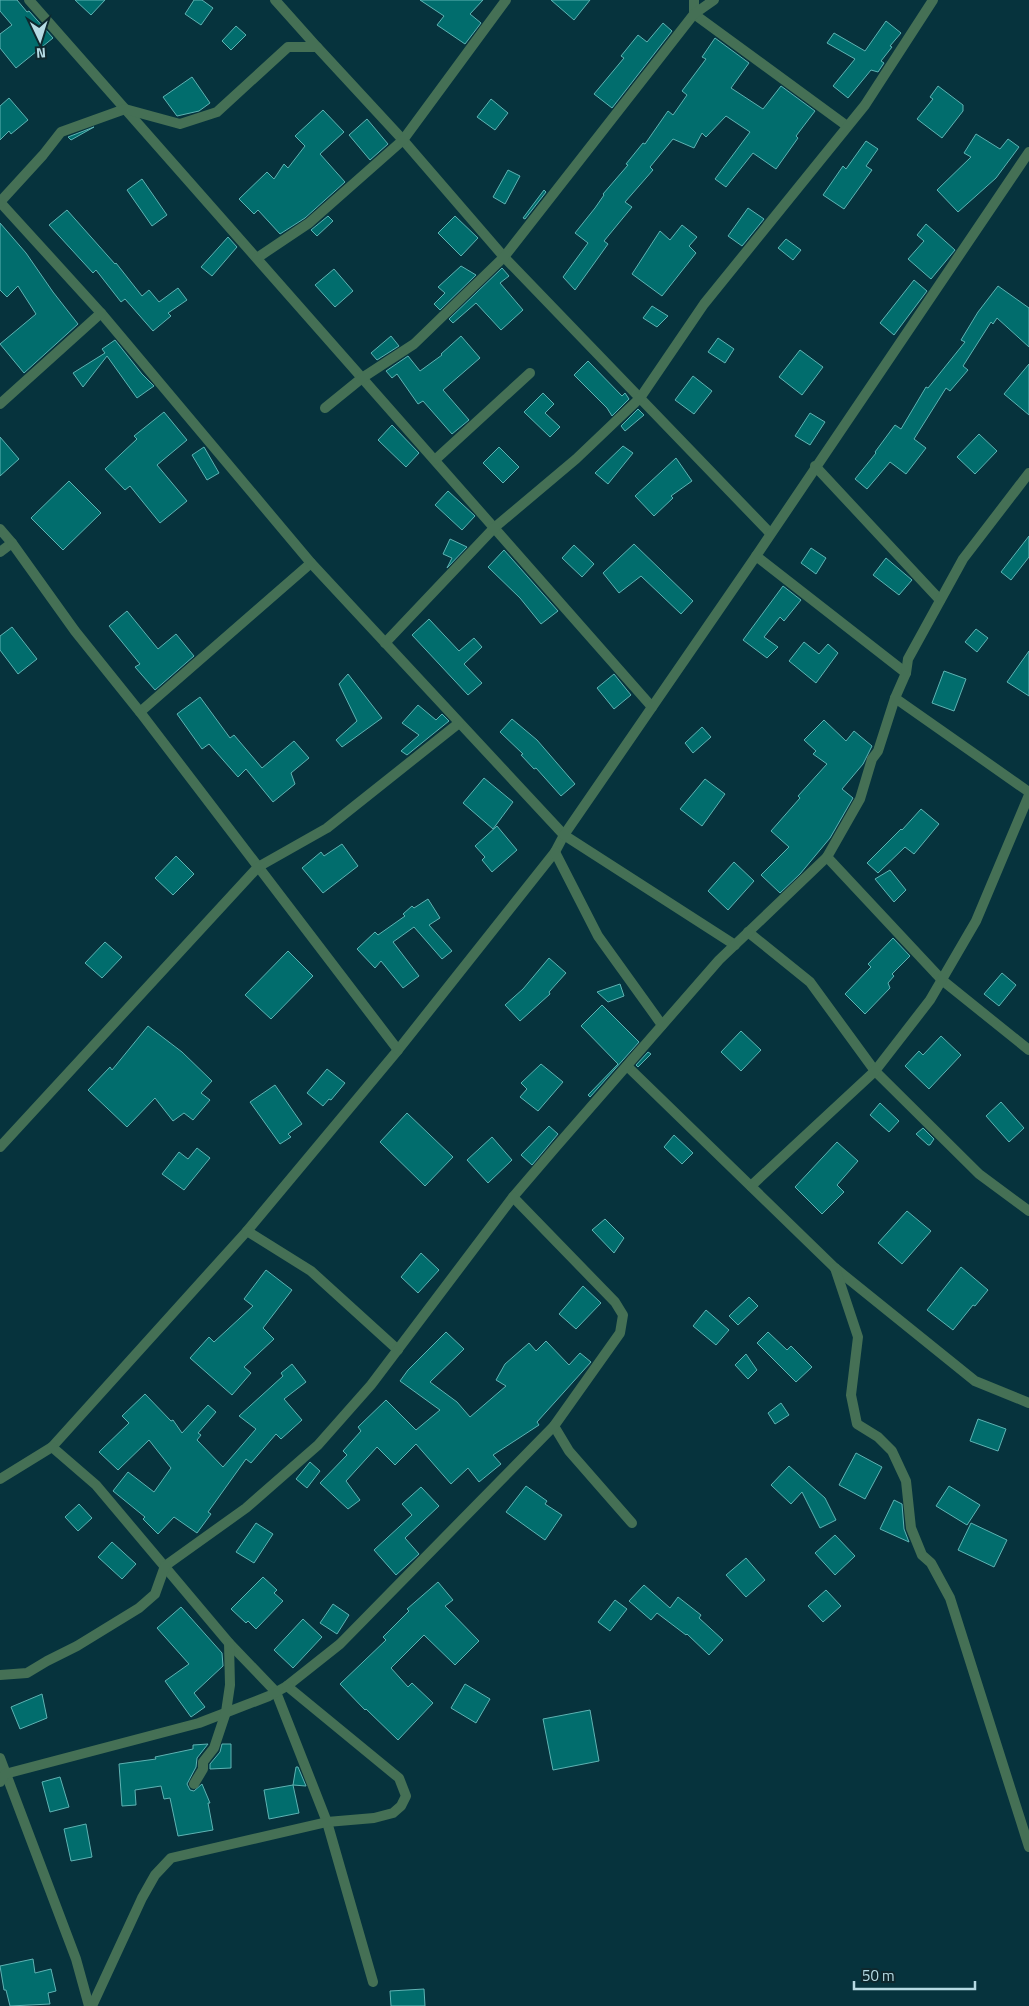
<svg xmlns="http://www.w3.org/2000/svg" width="1029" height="2006" font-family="'Titillium Web',sans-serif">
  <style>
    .building { fill: #016d6d; stroke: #5eb3b3 }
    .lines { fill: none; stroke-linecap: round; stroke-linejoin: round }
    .service { stroke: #457055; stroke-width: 10 }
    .minor { stroke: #457055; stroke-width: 10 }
  </style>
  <rect width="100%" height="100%" fill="#06333d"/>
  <g class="building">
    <path d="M0 0H17L27 12 29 11 53 38 16 68 0 48V34L12 25 0 11Z"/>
    <path d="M75 0H105L91 15Z"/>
    <path d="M194 0H202L213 8 201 25 185 14Z"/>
    <path d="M420 0H483L470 14 481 23 465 44 437 25 444 16Z"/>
    <path d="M551 0H590L574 20Z"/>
    <path d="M886 21 901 33 890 46 892 47 881 61 884 63 878 72 871 70 848 98 833 86 855 59 827 43 834 33 865 51Z"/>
    <path d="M663 23 672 31 612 108 594 94 624 58 621 56 638 35 647 42Z"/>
    <path d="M236 26 246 35 231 50 222 41Z"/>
    <path d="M715 38 749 63 731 88 763 109 781 86 815 111 796 136 798 138 776 169 753 153 726 187 715 179 750 132 726 116 706 137 702 133 694 148 673 139 650 167 653 170 625 202 632 207 604 241 608 244 575 290 563 277 588 243 575 233 595 208 604 195 603 194 628 165 626 164 643 143 645 144 668 111 673 115 687 95 682 91 706 59 702 57Z"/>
    <path d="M192 77 210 103 199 111 177 116 163 97Z"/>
    <path d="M938 86 963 105V111L942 138 917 119 933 99 930 97Z"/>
    <path d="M9 98 28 120 11 134 9 131 0 140V106Z"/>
    <path d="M491 99 508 113 495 130 477 117Z"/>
    <path d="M323 110 344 132 320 154 345 182 305 218 280 234 258 210 254 214 239 199 267 172 274 179 284 164 288 168 305 146 295 136Z"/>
    <path d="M367 119 388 144 370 160 349 135Z"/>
    <path d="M94 127 71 140 68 137Z"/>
    <path d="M976 134 1000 149 1008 139 1019 147 996 178 958 212 937 190 971 157 964 153Z"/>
    <path d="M866 141 878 149 866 166 872 170 844 209 823 195 843 166 846 169Z"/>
    <path d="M508 170 520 176 505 204 493 197Z"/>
    <path d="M142 179 167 215 152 226 127 190Z"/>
    <path d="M544 190 546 192 525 219 523 218Z"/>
    <path d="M748 208 764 219 742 246 728 236Z"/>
    <path d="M67 210 115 264 116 263 142 296 149 290 159 302 178 288 187 300 168 313 171 316 153 331 125 299 121 302 96 270 93 273 49 225Z"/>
    <path d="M328 216 333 221 317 236 311 230Z"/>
    <path d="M455 216 478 238 461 256 438 233Z"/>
    <path d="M0 223 26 253 53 292 78 324 24 373 0 344 36 314 18 286 7 297 0 290Z"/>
    <path d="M926 224 955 250 931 279 908 259 924 241 917 235Z"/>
    <path d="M682 225 697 237 689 246 696 253 662 296 632 274 660 231 670 240Z"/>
    <path d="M228 237 237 247 212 276 201 267Z"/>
    <path d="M786 239 801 250 793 260 778 248Z"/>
    <path d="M461 266 476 275 440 310 434 304 445 293 438 287Z"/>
    <path d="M502 268 509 276 500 283 523 310 501 330 476 303 453 323 449 319Z"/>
    <path d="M334 269 353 291 335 307 315 285Z"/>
    <path d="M914 280 927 291 894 335 880 323Z"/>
    <path d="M998 286 1029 308V347L997 318 993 324 991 322 963 366 968 370 950 391 946 388 914 439 926 448 906 474 890 462 867 489 855 479 876 453 875 452 895 425 901 429 926 387 928 388 965 342 961 340 978 312Z"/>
    <path d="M652 306 668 316 657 327 643 318Z"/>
    <path d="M391 336 399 346 377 360 371 353Z"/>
    <path d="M461 336 480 358 443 390 469 420 452 434 423 401 418 404 397 374 392 378 386 371 408 356 420 371 442 355 441 354Z"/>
    <path d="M718 338 734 349 725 363 708 352Z"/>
    <path d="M115 340 142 374 154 386 137 398 107 356 83 387 73 373 105 353 102 349Z"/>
    <path d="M800 350 823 367 802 395 779 377Z"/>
    <path d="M588 361 622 396 625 393 629 399 612 416 607 408 574 375Z"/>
    <path d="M1029 364V415L1004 394Z"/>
    <path d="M693 376 712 391 694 414 675 400Z"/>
    <path d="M543 393 554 404 545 413 560 427 550 437 524 412Z"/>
    <path d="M638 409 644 415 625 431 621 426Z"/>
    <path d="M164 412 187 440 157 465 187 501 160 523 130 486 125 490 105 469 137 439 134 436Z"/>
    <path d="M810 413 825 422 810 445 795 436Z"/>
    <path d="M392 425 419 453 406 467 378 440Z"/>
    <path d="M979 434 997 451 975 474 957 457Z"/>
    <path d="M0 437 19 459 0 476Z"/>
    <path d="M623 446 633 453 608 484 595 473Z"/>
    <path d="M204 447 219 473 207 480 192 455Z"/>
    <path d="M499 447 519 467 503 483 483 463Z"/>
    <path d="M676 458 692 481 671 496 673 498 654 516 635 496Z"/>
    <path d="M69 481 101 513 63 550 31 518Z"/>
    <path d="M448 491 475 516 462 530 435 505Z"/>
    <path d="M1029 536V557L1011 580 1001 572Z"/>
    <path d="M450 539 467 547 447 568 452 558 443 554Z"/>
    <path d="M634 544 693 601 681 614 641 576 619 593 603 573Z"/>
    <path d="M574 545 594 564 582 577 562 558Z"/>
    <path d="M811 548 826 558 816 574 801 563Z"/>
    <path d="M504 550 558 611 541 624 520 598 488 567Z"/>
    <path d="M886 558 912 580 899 595 873 575Z"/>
    <path d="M783 586 801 600 784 621 780 617 764 637 778 647 767 658 743 640Z"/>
    <path d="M127 611 158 649 176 634 194 656 155 690 135 667 140 664 109 626Z"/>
    <path d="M429 619 459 651 474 638 482 647 464 664 482 683 468 695 412 635Z"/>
    <path d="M12 627 37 659 18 674 0 650V636Z"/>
    <path d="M976 629 988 638 977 652 965 642Z"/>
    <path d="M804 642 819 654 828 644 838 653 816 683 789 661Z"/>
    <path d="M1029 651V696L1007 682Z"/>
    <path d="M944 671 966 679 954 711 932 703Z"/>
    <path d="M348 674 382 718 342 747 336 740 357 721 339 684Z"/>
    <path d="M614 674 631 695 614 709 597 688Z"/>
    <path d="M200 697 230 738 234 735 262 768 294 741 309 758 291 773 295 784 273 802 246 769 238 777 209 744 202 749 177 714Z"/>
    <path d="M418 705 436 720 442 714 449 721 407 755 401 751 419 735 402 723Z"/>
    <path d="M512 719 537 740 575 784 561 796 536 768 534 769 521 755 523 754 500 732Z"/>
    <path d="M824 720 846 741 854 731 872 746 863 764 842 789 853 798 830 838 800 874 780 893 761 875 789 847 771 831 800 798 798 796 827 764 813 754 816 751 804 740Z"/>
    <path d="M702 727 711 737 693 753 685 743Z"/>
    <path d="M484 778 513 802 493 829 463 803Z"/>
    <path d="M705 779 725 794 702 826 680 809Z"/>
    <path d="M921 809 939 824 914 854 905 847 878 873 867 863 901 829 902 830Z"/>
    <path d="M497 826 517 850 492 872 482 860 485 857 475 846Z"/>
    <path d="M342 844 358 866 323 893 302 868 321 852 324 856Z"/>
    <path d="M176 856 194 874 173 895 155 878Z"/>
    <path d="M734 862 754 881 728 910 708 891Z"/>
    <path d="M890 870 906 890 894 902 875 879Z"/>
    <path d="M428 899 440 918 429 925 452 951 442 959 414 927 393 942 419 976 403 988 381 961 375 968 357 949 375 932 378 935 405 916 403 914 412 906 414 908Z"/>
    <path d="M893 938 910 956 892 974 894 976 888 983 890 988 865 1014 845 994 871 967 868 964Z"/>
    <path d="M105 942 122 957 102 978 85 963Z"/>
    <path d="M288 951 313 976 271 1019 245 995Z"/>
    <path d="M549 958 566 973 549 992 550 994 520 1021 505 1005 523 989Z"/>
    <path d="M1002 973 1016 985 999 1006 984 994Z"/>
    <path d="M620 984 624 996 608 1002 597 992Z"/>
    <path d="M602 1005 639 1042 590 1097 588 1095 618 1064 581 1026Z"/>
    <path d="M148 1026 182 1052 212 1081 201 1093 210 1100 193 1120 184 1113 173 1121 155 1098 127 1127 88 1090 110 1067 112 1070Z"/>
    <path d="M741 1031 761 1050 741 1071 721 1052Z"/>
    <path d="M941 1036 961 1055 929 1089 905 1066 919 1051 923 1055Z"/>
    <path d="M648 1052 651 1054 638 1067 636 1065Z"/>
    <path d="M541 1064 563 1082 538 1111 520 1097 527 1089 521 1083Z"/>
    <path d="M327 1069 345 1083 331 1100 329 1099 323 1106 307 1093Z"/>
    <path d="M275 1085 302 1124 288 1134 291 1137 280 1144 250 1102Z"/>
    <path d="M1001 1102 1024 1128 1009 1142 986 1116Z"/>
    <path d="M880 1103 899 1121 889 1132 870 1115Z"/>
    <path d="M407 1113 453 1157 425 1186 380 1142Z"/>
    <path d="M549 1126 558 1134 532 1165 521 1155Z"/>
    <path d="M923 1128 934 1139 930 1145H928L916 1134Z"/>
    <path d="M674 1135 693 1153 682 1164 664 1147Z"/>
    <path d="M492 1137 512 1160 488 1183 467 1160Z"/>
    <path d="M837 1142 858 1161 837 1185 844 1192 822 1214 795 1187Z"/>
    <path d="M197 1148 210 1158 184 1190 162 1174 179 1152 188 1159Z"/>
    <path d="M907 1211 931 1231 902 1264 878 1243Z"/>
    <path d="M605 1219 624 1238 614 1253 592 1230Z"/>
    <path d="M421 1253 439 1270 418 1293 401 1277Z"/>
    <path d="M961 1267 988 1290 975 1306 973 1305 953 1330 927 1310Z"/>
    <path d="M266 1270 292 1290 263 1328 274 1339 244 1367 251 1373 232 1395 190 1358 209 1337 214 1342 253 1306 244 1299Z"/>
    <path d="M583 1286 601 1303 576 1329 559 1314Z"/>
    <path d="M749 1297 758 1306 738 1325 729 1316Z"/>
    <path d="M706 1310 729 1330 716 1345 693 1326Z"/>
    <path d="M446 1332 464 1349 430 1382 457 1402 470 1417 506 1386 496 1380 505 1364 529 1343 536 1351 546 1341 569 1365 580 1353 591 1362 537 1422 539 1425 493 1455 501 1464 479 1482 468 1468 451 1484 416 1444 395 1465 377 1447 346 1481 360 1500 348 1509 320 1483 347 1455 343 1451 361 1431 358 1427 386 1400 416 1430 440 1410 400 1381 408 1370Z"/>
    <path d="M768 1332 787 1350 791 1346 812 1367 796 1382 757 1343Z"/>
    <path d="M746 1354 757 1370 748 1379 735 1365Z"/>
    <path d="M292 1364 306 1382 284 1399 302 1420 281 1439 276 1434 251 1463 246 1459 208 1512 211 1514 197 1533 174 1517 158 1534 143 1519 145 1517 113 1491 128 1472 154 1492 171 1468 149 1440 118 1470 99 1452 129 1423 122 1416 145 1394 171 1421 173 1420 182 1433 208 1405 216 1412 198 1433 201 1435 197 1440 223 1467 256 1429 239 1416 283 1376 281 1373Z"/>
    <path d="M781 1403 789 1415 775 1424 768 1413Z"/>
    <path d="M978 1419 1006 1429 998 1451 970 1441Z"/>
    <path d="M856 1453 882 1467 865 1499 839 1485Z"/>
    <path d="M310 1462 320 1471 307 1488 296 1479Z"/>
    <path d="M789 1466 825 1498 836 1520 820 1528 802 1492 791 1504 771 1485Z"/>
    <path d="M526 1486 547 1501 545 1504 562 1515 545 1540 506 1512Z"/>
    <path d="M949 1486 980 1505 967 1525 936 1506Z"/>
    <path d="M421 1487 439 1506 405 1538 419 1554 396 1575 374 1550 412 1515 402 1504Z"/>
    <path d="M894 1500 902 1504 904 1529 909 1542 880 1529Z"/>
    <path d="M79 1504 92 1518 78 1531 65 1517Z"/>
    <path d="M256 1523 273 1534 254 1563 236 1552Z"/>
    <path d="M971 1523 1007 1540 994 1567 958 1550Z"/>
    <path d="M835 1535 855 1556 835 1575 815 1553Z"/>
    <path d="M112 1542 136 1564 122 1579 98 1557Z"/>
    <path d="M746 1558 765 1580 746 1597 726 1575Z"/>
    <path d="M263 1577 277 1590 274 1593 283 1601 256 1629 248 1621 246 1623 231 1609Z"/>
    <path d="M438 1582 453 1600 445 1606 479 1641 455 1665 424 1635 391 1668 408 1687 412 1683 433 1703 398 1740 366 1709 365 1710 340 1684 386 1640 383 1637 409 1611 407 1609Z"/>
    <path d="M644 1585 670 1608 678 1597 701 1615 699 1618 723 1640 709 1655 687 1634 686 1635 657 1613 651 1620 629 1601Z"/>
    <path d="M826 1590 841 1606 823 1622 808 1606Z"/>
    <path d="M615 1600 627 1609 610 1631 598 1622Z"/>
    <path d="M333 1604 349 1615 337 1634 320 1623Z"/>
    <path d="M181 1607 222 1653 223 1666 194 1693 205 1707 191 1717 165 1681 189 1664 157 1628Z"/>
    <path d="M303 1619 322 1637 293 1668 274 1650Z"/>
    <path d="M465 1684 490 1699 476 1723 451 1708Z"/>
    <path d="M42 1694 47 1718 20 1729 11 1707Z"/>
    <path d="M590 1710 599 1761 553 1770 543 1719Z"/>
    <path d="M208 1744 197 1758 196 1767 187 1784 190 1790 194 1791 202 1784 210 1803H208L213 1830 178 1836 170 1798 164 1799 161 1786 135 1790 136 1805 122 1806 119 1764 156 1759 155 1757 193 1749V1745Z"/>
    <path d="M222 1744H231V1768L210 1769V1764L220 1752Z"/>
    <path d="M296 1767H298L306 1786 293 1785Z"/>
    <path d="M60 1777 69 1807 50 1812 42 1782Z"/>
    <path d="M293 1785 299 1813 269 1819 264 1790Z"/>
    <path d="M86 1824 92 1857 71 1861 64 1829Z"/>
    <path d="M33 1959 35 1973 51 1969 56 1991 48 1993 50 2004 10 2006 6 1990H4L0 1966Z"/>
    <path d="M424 1989 425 2006H391L390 1991Z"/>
  </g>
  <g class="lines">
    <g class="service">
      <path d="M756 556 906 673"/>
      <path d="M140 712 311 563"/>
    </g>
    <g class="minor">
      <path d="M29 0 652 707"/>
      <path d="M275 0 317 47"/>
      <path d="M694 0V14L847 126"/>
      <path d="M0 202 101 313 311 563 564 835 555 852 398 1050 247 1231 52 1447 0 1479"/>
      <path d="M0 202 43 155 61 132 125 109 180 124 217 112 288 47H317L403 140 504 257 770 533"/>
      <path d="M257 258 309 223 403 140 506 0"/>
      <path d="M0 404 101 313"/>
      <path d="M325 408 362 378 414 344 504 257 694 14 714 0"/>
      <path d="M435 460 530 373"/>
      <path d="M815 466 940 600"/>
      <path d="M0 529 12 543 0 552"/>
      <path d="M12 543 75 631 140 712 398 1050"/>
      <path d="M385 643 494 528 576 459 640 398 704 304 865 105 933 0"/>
      <path d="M895 698 1029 792"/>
      <path d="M555 852 598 936 662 1025"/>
      <path d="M827 857 942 980 1029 1050"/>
      <path d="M748 932 810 982 875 1071 979 1174 1029 1211"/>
      <path d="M735 945 564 835 756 556 1029 152"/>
      <path d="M627 1066 835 1268 975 1381 1029 1403"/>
      <path d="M0 1147 258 867 327 828 459 723"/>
      <path d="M751 1186 875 1071 930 1000 976 921 1029 795"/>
      <path d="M247 1231 311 1271 398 1350"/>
      <path d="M835 1268 858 1337 851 1395 857 1424 878 1437 892 1451 906 1481 911 1528 922 1555 931 1563 950 1598 1029 1847"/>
      <path d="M554 1426 569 1451 632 1523"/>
      <path d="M52 1447 96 1485 229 1643 276 1692 327 1822 373 1982"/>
      <path d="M0 1675 27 1673 47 1661 77 1646 139 1608 155 1594 165 1566 246 1508 318 1445 371 1385 513 1197 555 1148 719 960 827 857 860 799 872 759 878 751 895 698 906 673 908 659 963 559 1029 473"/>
      <path d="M0 1758 76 1959 89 2006"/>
      <path d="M0 1782 5 1774 199 1723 269 1696 287 1686 340 1644 554 1426 620 1333 623 1315 615 1302 513 1197"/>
      <path d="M194 1784 203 1769V1762L214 1748 226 1712 230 1685 229 1643"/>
      <path d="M92 2006 142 1898 155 1875 171 1858 327 1822 374 1818 393 1813 401 1806 406 1796 399 1778 287 1686"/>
    </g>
  </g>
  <g transform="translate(40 40) rotate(176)" stroke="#0e282e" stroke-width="4" paint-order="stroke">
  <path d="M0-4L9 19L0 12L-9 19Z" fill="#b6dbe4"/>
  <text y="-8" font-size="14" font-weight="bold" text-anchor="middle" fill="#b6dbe4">N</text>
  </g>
  <path d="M854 1981v8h121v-8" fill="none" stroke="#b6dbe4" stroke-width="2.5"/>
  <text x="862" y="1981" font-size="15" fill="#b6dbe4" stroke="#0e282e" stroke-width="4" paint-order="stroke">50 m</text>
</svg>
